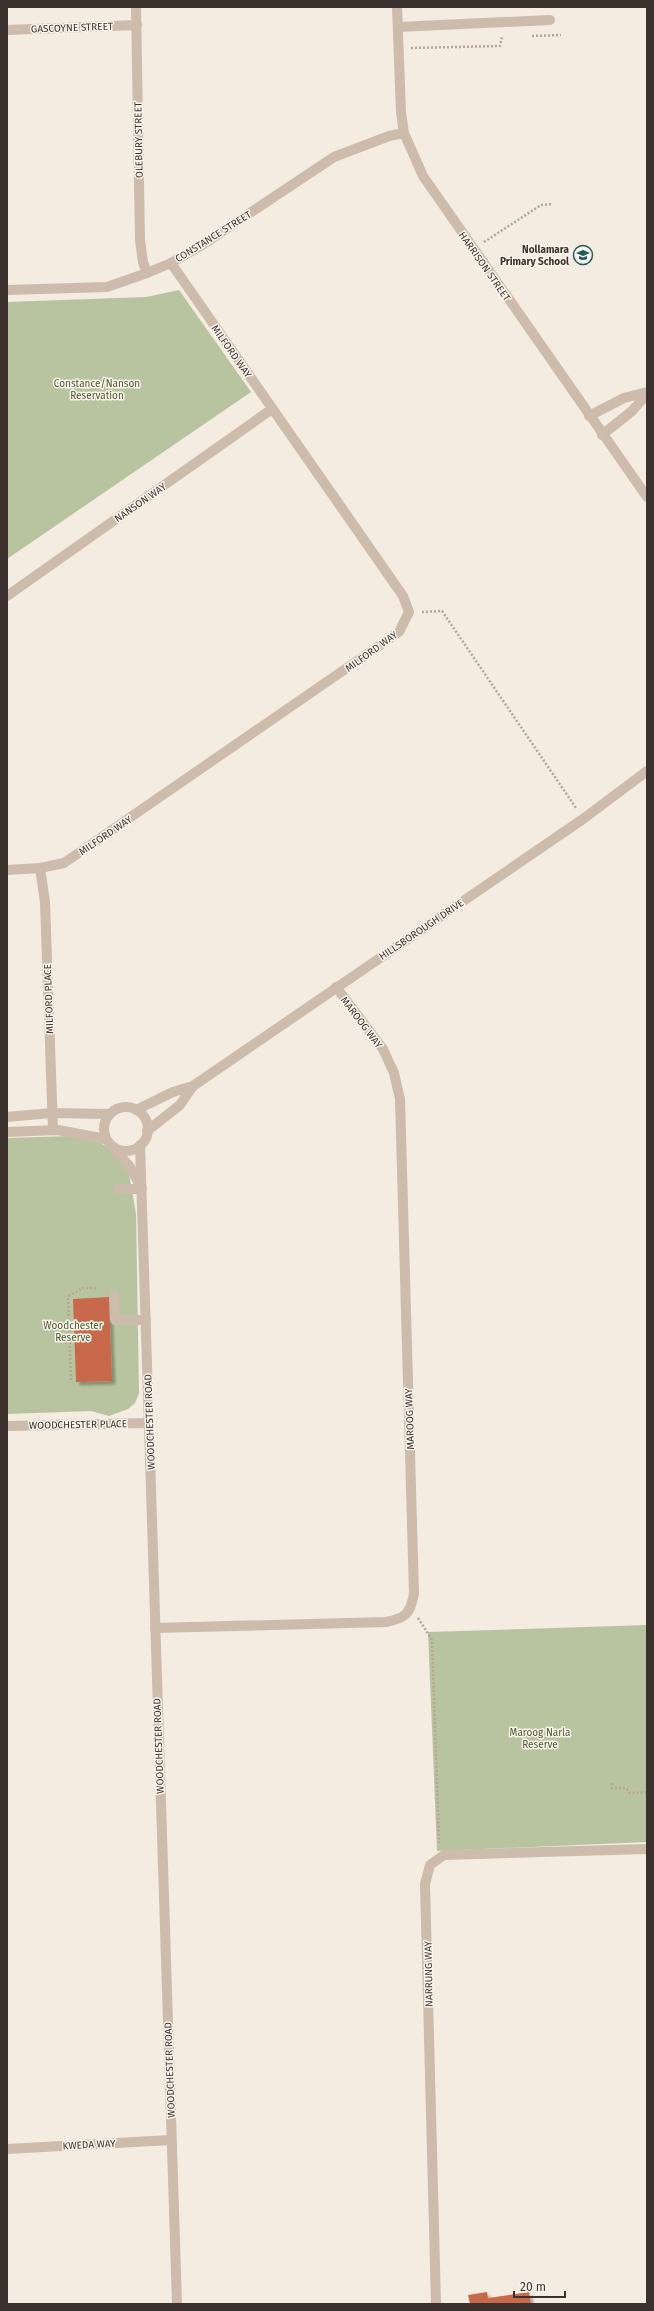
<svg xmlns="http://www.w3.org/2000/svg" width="654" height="2311" font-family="'Fira Sans',sans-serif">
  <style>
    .green { fill: #b8c4a0 }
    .building { fill: #c8694b; filter: url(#shadow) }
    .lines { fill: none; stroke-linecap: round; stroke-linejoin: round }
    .path { stroke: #b9a596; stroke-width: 2.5; stroke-dasharray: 2 2; stroke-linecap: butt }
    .service { stroke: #cdbbac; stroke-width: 10 }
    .minor { stroke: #cdbbac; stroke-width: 10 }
    .tertiary { stroke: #cdbbac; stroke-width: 10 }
    .labels { text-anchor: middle; stroke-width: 3; stroke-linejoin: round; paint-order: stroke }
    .street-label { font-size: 10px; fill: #3b302b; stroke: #fbf5ee }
    .poi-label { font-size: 10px; font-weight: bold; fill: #3b302b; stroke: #fbf5ee; text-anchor: end }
    .park-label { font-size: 10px; fill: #4a5a2e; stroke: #fbf5ee }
  </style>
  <defs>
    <filter id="shadow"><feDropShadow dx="3.5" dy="3.5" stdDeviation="1" flood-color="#0004"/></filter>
  </defs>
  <rect width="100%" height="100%" fill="#f4ebe1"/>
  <g class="green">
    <path d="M179 290 251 392 7 559V302L146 297Z"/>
    <path d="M73 1136 96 1139 114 1153 129 1174 136 1214 139 1393 135 1403 128 1409 109 1416 91 1411 7 1414V1138Z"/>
    <path d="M647 1625V1842L437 1851 428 1632Z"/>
  </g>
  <g class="building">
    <path d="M109 1297 112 1381 76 1382 73 1299Z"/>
    <path d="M487 2292 488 2298 529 2292 531 2304H470L468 2295Z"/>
  </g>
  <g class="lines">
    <g class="path">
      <path d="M532 36 561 35"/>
      <path d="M411 48 500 46 502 37"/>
      <path d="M484 242 541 205 553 204"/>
      <path d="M422 612 442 611 576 808"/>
      <path d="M71 1380 68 1297 82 1288H96"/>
      <path d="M418 1618 432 1640 439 1843"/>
      <path d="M612 1783V1788H626L630 1793 647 1792"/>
    </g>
    <g class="service">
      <path d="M118 1189H142"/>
      <path d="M114 1296 115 1320H146"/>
    </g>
    <g class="minor">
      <path d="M136 7 140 240 143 262 147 273"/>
      <path d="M398 27 550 20"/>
      <path d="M7 30 137 25"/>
      <path d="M7 290 107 287 147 273 171 263 202 245 334 157 389 136 404 133"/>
      <path d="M589 416 624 398 647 392"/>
      <path d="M602 435 632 411 647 394"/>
      <path d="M7 596 272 409"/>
      <path d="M40 868 45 902 53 1130"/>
      <path d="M7 870 40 868 64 863 399 632 409 612 403 596 171 263"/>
      <path d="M111 1145 130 1167 140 1185"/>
      <path d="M140 1145 177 2304"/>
      <path d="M7 1426 149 1423"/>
      <path d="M155 1628 386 1622C406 1618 410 1614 414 1594L400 1099 394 1073 383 1049 336 987"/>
      <path d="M7 2149 171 2140"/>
      <path d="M436 2304 425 1884 430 1865 444 1855 647 1849"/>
    </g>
    <g class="tertiary">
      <path d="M397 7 401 112 404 133 423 176 647 497"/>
      <circle cx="126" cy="1129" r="22"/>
      <path d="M136 1110 173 1092 193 1086 583 819 647 771"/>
      <path d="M7 1117 52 1113 109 1114"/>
      <path d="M147 1131 180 1105 193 1086"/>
      <path d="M7 1132 58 1130 106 1139"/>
    </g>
  </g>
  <defs>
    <symbol id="school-ring" viewBox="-11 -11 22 22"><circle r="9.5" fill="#fbf5ee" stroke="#1f5a5e" stroke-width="1.5"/><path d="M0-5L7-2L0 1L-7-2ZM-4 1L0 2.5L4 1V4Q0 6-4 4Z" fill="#1f5a5e"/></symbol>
  </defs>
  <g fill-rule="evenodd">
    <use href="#school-ring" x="572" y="244" width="22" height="22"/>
  </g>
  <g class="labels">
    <g class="street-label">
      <text transform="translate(72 27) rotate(-2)" y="4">GASCOYNE STREET</text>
      <text transform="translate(138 140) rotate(-91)" y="4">OLEBURY STREET</text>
      <text transform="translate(213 236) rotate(-32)" y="4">CONSTANCE STREET</text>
      <text transform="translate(485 266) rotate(55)" y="4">HARRISON STREET</text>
      <text transform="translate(232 351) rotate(55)" y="4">MILFORD WAY</text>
      <text transform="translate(140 502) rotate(-35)" y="4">NANSON WAY</text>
      <text transform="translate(371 651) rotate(-36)" y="4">MILFORD WAY</text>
      <text transform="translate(105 835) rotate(-34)" y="4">MILFORD WAY</text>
      <text transform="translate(421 929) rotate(-34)" y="4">HILLSBOROUGH DRIVE</text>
      <text transform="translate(48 999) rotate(-92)" y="4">MILFORD PLACE</text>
      <text transform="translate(362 1022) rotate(53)" y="4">MAROOG WAY</text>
      <text transform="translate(409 1419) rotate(-92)" y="4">MAROOG WAY</text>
      <text transform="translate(149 1422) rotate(-92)" y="4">WOODCHESTER ROAD</text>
      <text transform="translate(78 1424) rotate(-1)" y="4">WOODCHESTER PLACE</text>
      <text transform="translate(158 1746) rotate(-92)" y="4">WOODCHESTER ROAD</text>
      <text transform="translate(428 1974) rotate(-91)" y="4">NARRUNG WAY</text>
      <text transform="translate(169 2070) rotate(-92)" y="4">WOODCHESTER ROAD</text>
      <text transform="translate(89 2144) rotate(-3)" y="4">KWEDA WAY</text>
    </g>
    <g class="poi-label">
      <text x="569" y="253">Nollamara<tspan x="569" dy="12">Primary School</tspan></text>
    </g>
    <g class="park-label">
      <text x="97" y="387">Constance/Nanson<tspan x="97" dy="12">Reservation</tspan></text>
      <text x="73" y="1329">Woodchester<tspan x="73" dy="12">Reserve</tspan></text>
      <text x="540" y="1736">Maroog Narla<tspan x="540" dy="12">Reserve</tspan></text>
    </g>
  </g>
  <rect width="654" height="2311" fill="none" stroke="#3b302b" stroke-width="16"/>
  <path d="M514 2291v6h51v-6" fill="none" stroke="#3b302b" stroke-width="2"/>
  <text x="520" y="2291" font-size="12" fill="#3b302b" stroke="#fbf5ee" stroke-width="3" paint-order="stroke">20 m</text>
</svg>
